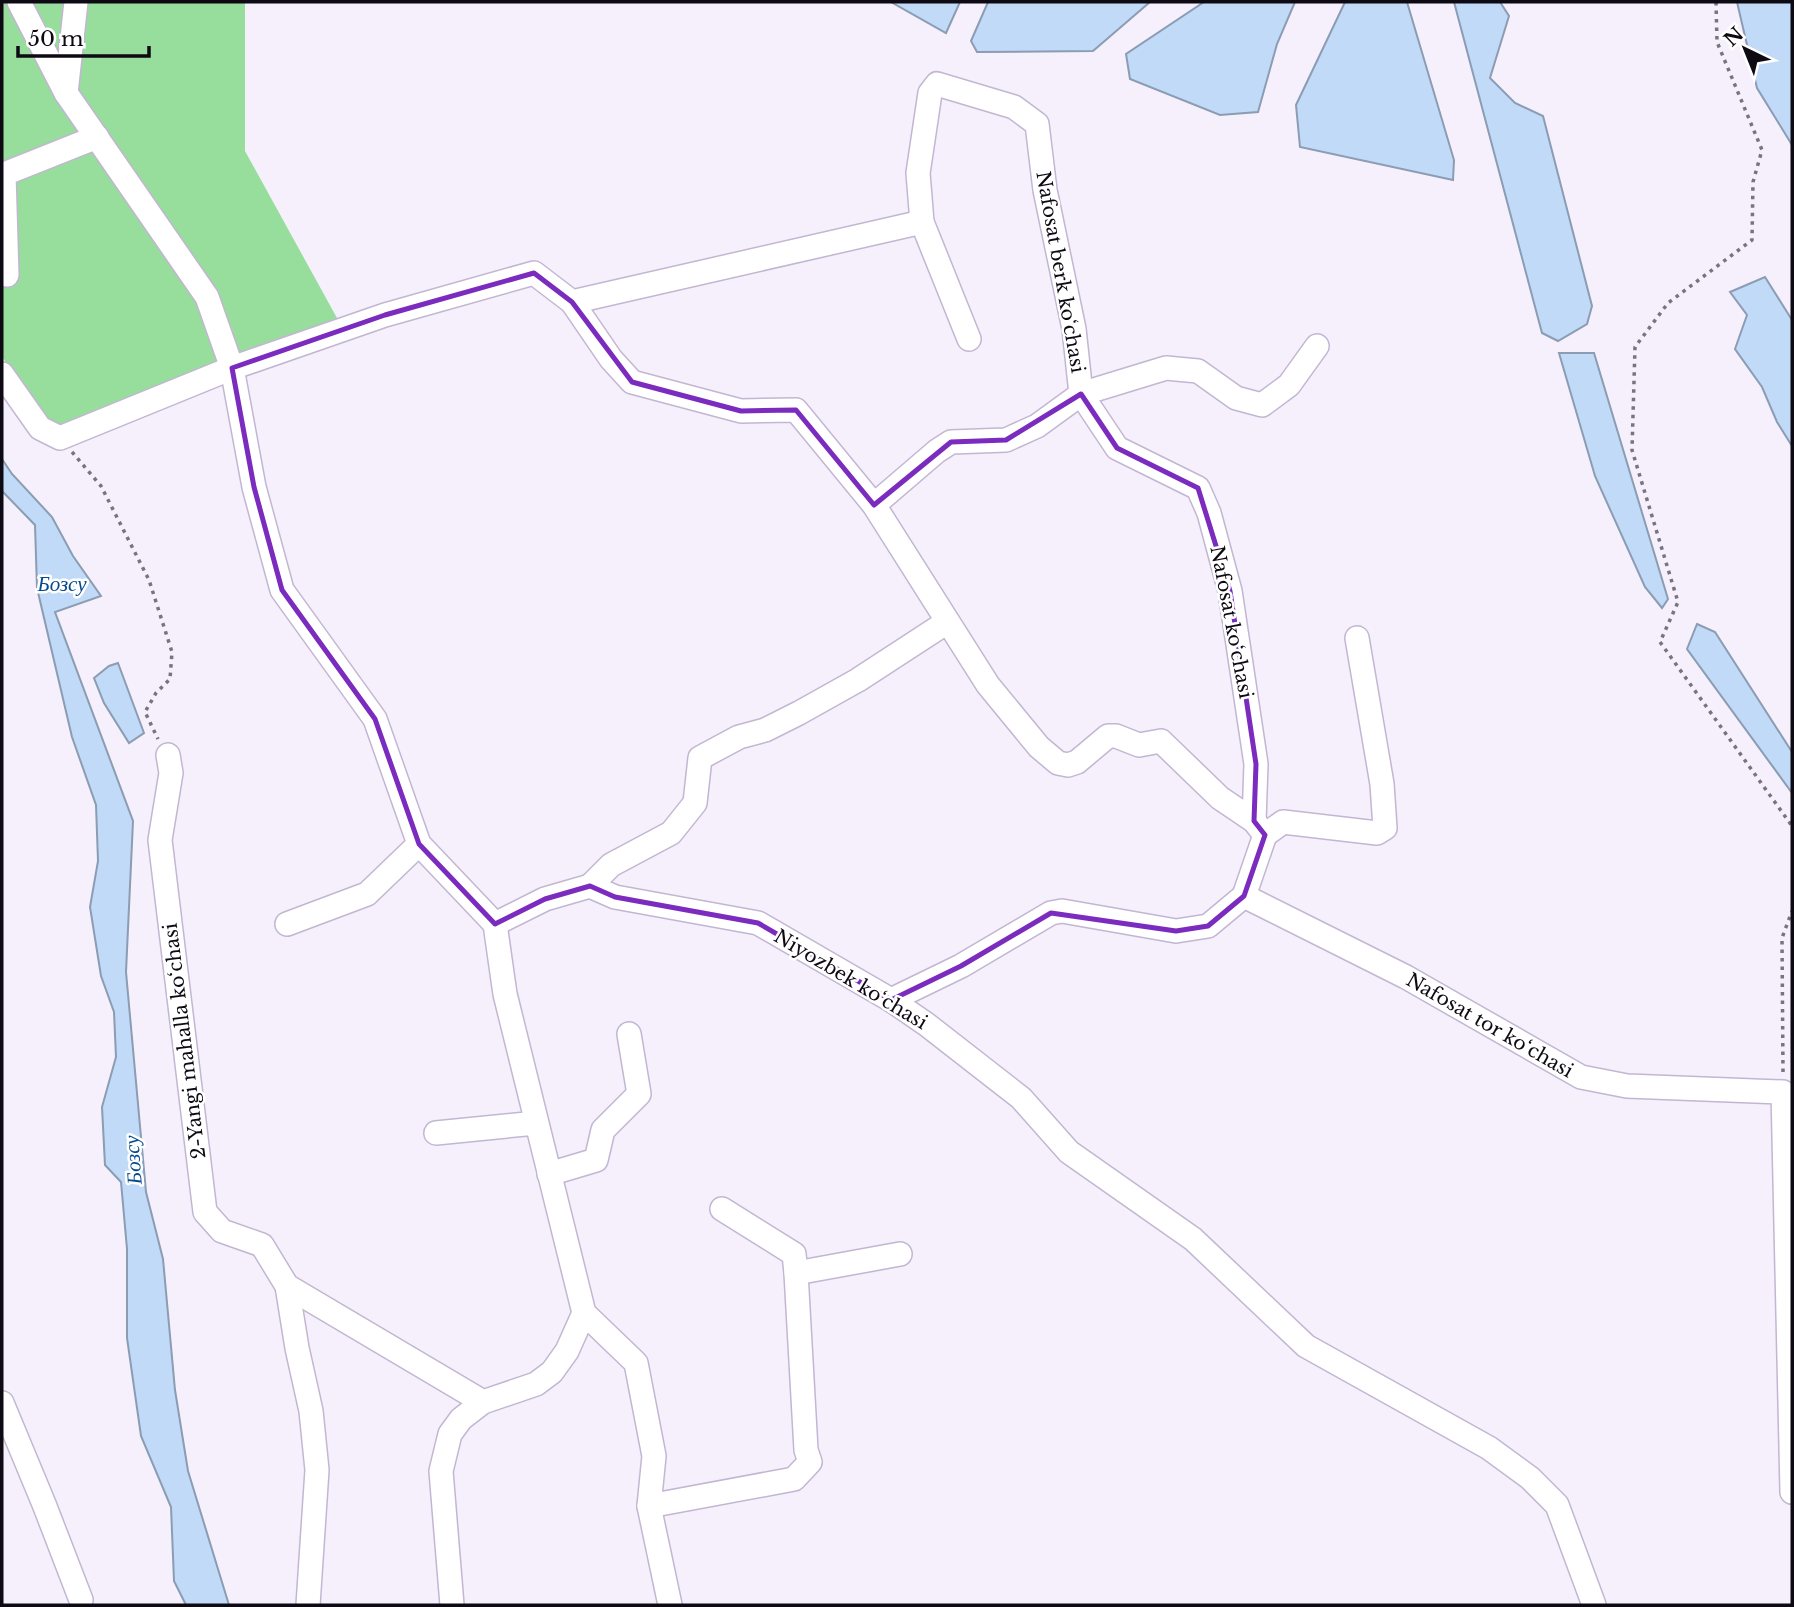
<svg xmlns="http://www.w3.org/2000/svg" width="1794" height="1607" font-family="'Libre Baskerville',serif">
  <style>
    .green { fill: #97dd9b }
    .water { fill: #c0daf8; stroke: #8b9cb3; stroke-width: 2 }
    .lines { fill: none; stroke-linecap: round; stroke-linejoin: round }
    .minor-casing { stroke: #c3b6d2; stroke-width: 26 }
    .path { stroke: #78737e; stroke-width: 3.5; stroke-dasharray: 3.5 5; stroke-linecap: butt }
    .minor { stroke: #fff; stroke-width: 23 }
    .marked { fill: none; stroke: #7b2cbf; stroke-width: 5; stroke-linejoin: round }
    .labels { text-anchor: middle; stroke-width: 5; stroke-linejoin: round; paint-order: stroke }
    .street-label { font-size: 19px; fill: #0e0a13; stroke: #fff }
    .water-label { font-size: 21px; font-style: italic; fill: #074b8c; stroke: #fff }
  </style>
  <rect width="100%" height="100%" fill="#f5f0fc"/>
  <path class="green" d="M2 2H245V151L337 318 54 427 2 357Z"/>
  <g class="water">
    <path d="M891 2H960L946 33Z"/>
    <path d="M988 2H1150L1093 51 977 52 971 41Z"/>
    <path d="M1204 2H1295L1277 44 1258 112 1220 115 1130 79 1126 54Z"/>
    <path d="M1345 2H1407L1454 160 1453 180 1300 147 1296 105Z"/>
    <path d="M1454 2H1500L1509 16 1490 78 1515 103 1543 116 1592 306 1587 324 1558 341 1542 333Z"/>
    <path d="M1737 2H1792V145L1757 88Z"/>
    <path d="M1765 277 1792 320V446L1777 422 1762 387 1735 349 1747 315 1730 292Z"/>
    <path d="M1559 353H1594L1668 599 1662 608 1645 587 1595 476Z"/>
    <path d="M2 459 12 474 52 517 73 556 101 596 55 612 133 821 126 972 146 1192 163 1259 175 1390 188 1471 229 1605H186L174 1581 171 1507 141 1436 127 1338V1249L121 1182 105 1165 102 1107 116 1057 114 1012 101 976 90 907 98 861 96 805 72 737 37 588 35 525 2 491Z"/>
    <path d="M1697 624 1715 632 1792 752V793L1687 649Z"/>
    <path d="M118 663 144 733 129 743 104 703 94 678 109 666Z"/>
  </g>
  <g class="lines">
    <defs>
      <g id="minor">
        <path d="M19 2 66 93 207 297 232 368 254 487 282 590 375 719 419 844 495 924"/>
        <path d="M66 93 76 2"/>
        <path d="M7 275 4 174 97 137"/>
        <path d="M572 302 922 222"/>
        <path d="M969 339 922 222 918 173 930 93 937 84 1014 107 1037 124 1045 190 1074 329 1081 394 1117 448 1198 488 1209 513 1230 591 1256 764 1254 821"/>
        <path d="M2 374 40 428 60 438 232 368 385 315 534 273 572 302 611 359 632 382 741 411 796 410 874 505 988 685 1039 747 1058 763 1068 765 1077 762 1108 736H1116L1139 745 1161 741 1220 798 1254 821 1265 835 1244 896"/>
        <path d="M874 505 937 451 951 442 1006 440 1037 426 1081 394 1166 368 1198 371 1236 398 1262 405 1289 385 1317 346"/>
        <path d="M168 755 171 773 160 840 205 1212 222 1231 262 1245 287 1286 483 1402"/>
        <path d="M1265 835 1283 822 1377 833 1385 828 1382 784 1357 638"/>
        <path d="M590 886 611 865 671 833 695 803 700 758 739 737 765 730 799 713 858 680 947 622"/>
        <path d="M1244 896 1406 977 1581 1077 1627 1086 1783 1092 1792 1492"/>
        <path d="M287 924 367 894 419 844"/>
        <path d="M495 924 545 899 590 886 615 897 758 923 891 1000 926 1024 1021 1098 1069 1152 1193 1239 1306 1346 1489 1448 1530 1478 1557 1505 1594 1605"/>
        <path d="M495 924 505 994 584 1313 636 1363 654 1456 649 1506 670 1605"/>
        <path d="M891 1000 961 966 1051 913 1062 911 1176 931 1208 926 1244 896"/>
        <path d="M436 1133 536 1123"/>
        <path d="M549 1174 596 1160 603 1130 639 1094 629 1034"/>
        <path d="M722 1209 794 1254 796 1273"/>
        <path d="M287 1286 297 1348 311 1411 317 1470 308 1605"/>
        <path d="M2 1403 44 1504 81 1600"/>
        <path d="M649 1506 794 1479 810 1462 806 1450 796 1273 900 1254"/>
        <path d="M452 1605 441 1471 450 1434 461 1419 483 1402 536 1384 552 1372 567 1351 584 1313"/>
      </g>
    </defs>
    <use href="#minor" class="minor-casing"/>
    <g class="path">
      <path d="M1716 2 1717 42 1762 150 1753 182 1752 240 1668 303 1635 347 1632 450 1678 602 1660 642 1792 826"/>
      <path d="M72 452 101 486 149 580 172 652 170 679 156 693 145 712 158 739"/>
      <path d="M1783 1072 1782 938 1792 911"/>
    </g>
    <use href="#minor" class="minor"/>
  </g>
  <path class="marked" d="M534 273 572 302 632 382 741 411 796 410 874 505 951 442 1006 440 1081 394 1117 448 1198 488 1230 591 1256 764 1254 821 1265 835 1244 896 1208 926 1176 931 1051 913 961 966 891 1000 758 923 615 897 590 886 545 899 495 924 419 844 375 719 282 590 254 487 232 368 385 315Z"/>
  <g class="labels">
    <g class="street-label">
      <text transform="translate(1061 272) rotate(80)" y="7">Nafosat berk ko‘chasi</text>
      <text transform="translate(1232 622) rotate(79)" y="7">Nafosat ko‘chasi</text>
      <text transform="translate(851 979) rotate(31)" y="7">Niyozbek ko‘chasi</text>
      <text transform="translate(1490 1025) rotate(30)" y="7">Nafosat tor ko‘chasi</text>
      <text transform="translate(184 1041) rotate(-97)" y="7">2-Yangi mahalla ko‘chasi</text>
    </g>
    <g class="water-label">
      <text x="62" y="591">Бозсу</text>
      <text transform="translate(133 1160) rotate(-94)" y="7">Бозсу</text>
    </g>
  </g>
  <rect width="1794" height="1607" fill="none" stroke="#0e0a13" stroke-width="7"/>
  <g transform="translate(1745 49) rotate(317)" stroke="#ffffff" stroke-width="5" paint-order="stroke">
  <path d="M0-5L12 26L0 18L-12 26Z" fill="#0e0a13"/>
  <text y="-10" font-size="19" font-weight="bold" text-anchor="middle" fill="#0e0a13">N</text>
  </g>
  <path d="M18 46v10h131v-10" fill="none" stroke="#0e0a13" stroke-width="3.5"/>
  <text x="28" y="46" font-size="21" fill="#0e0a13" stroke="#ffffff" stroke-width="5" paint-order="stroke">50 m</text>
</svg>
